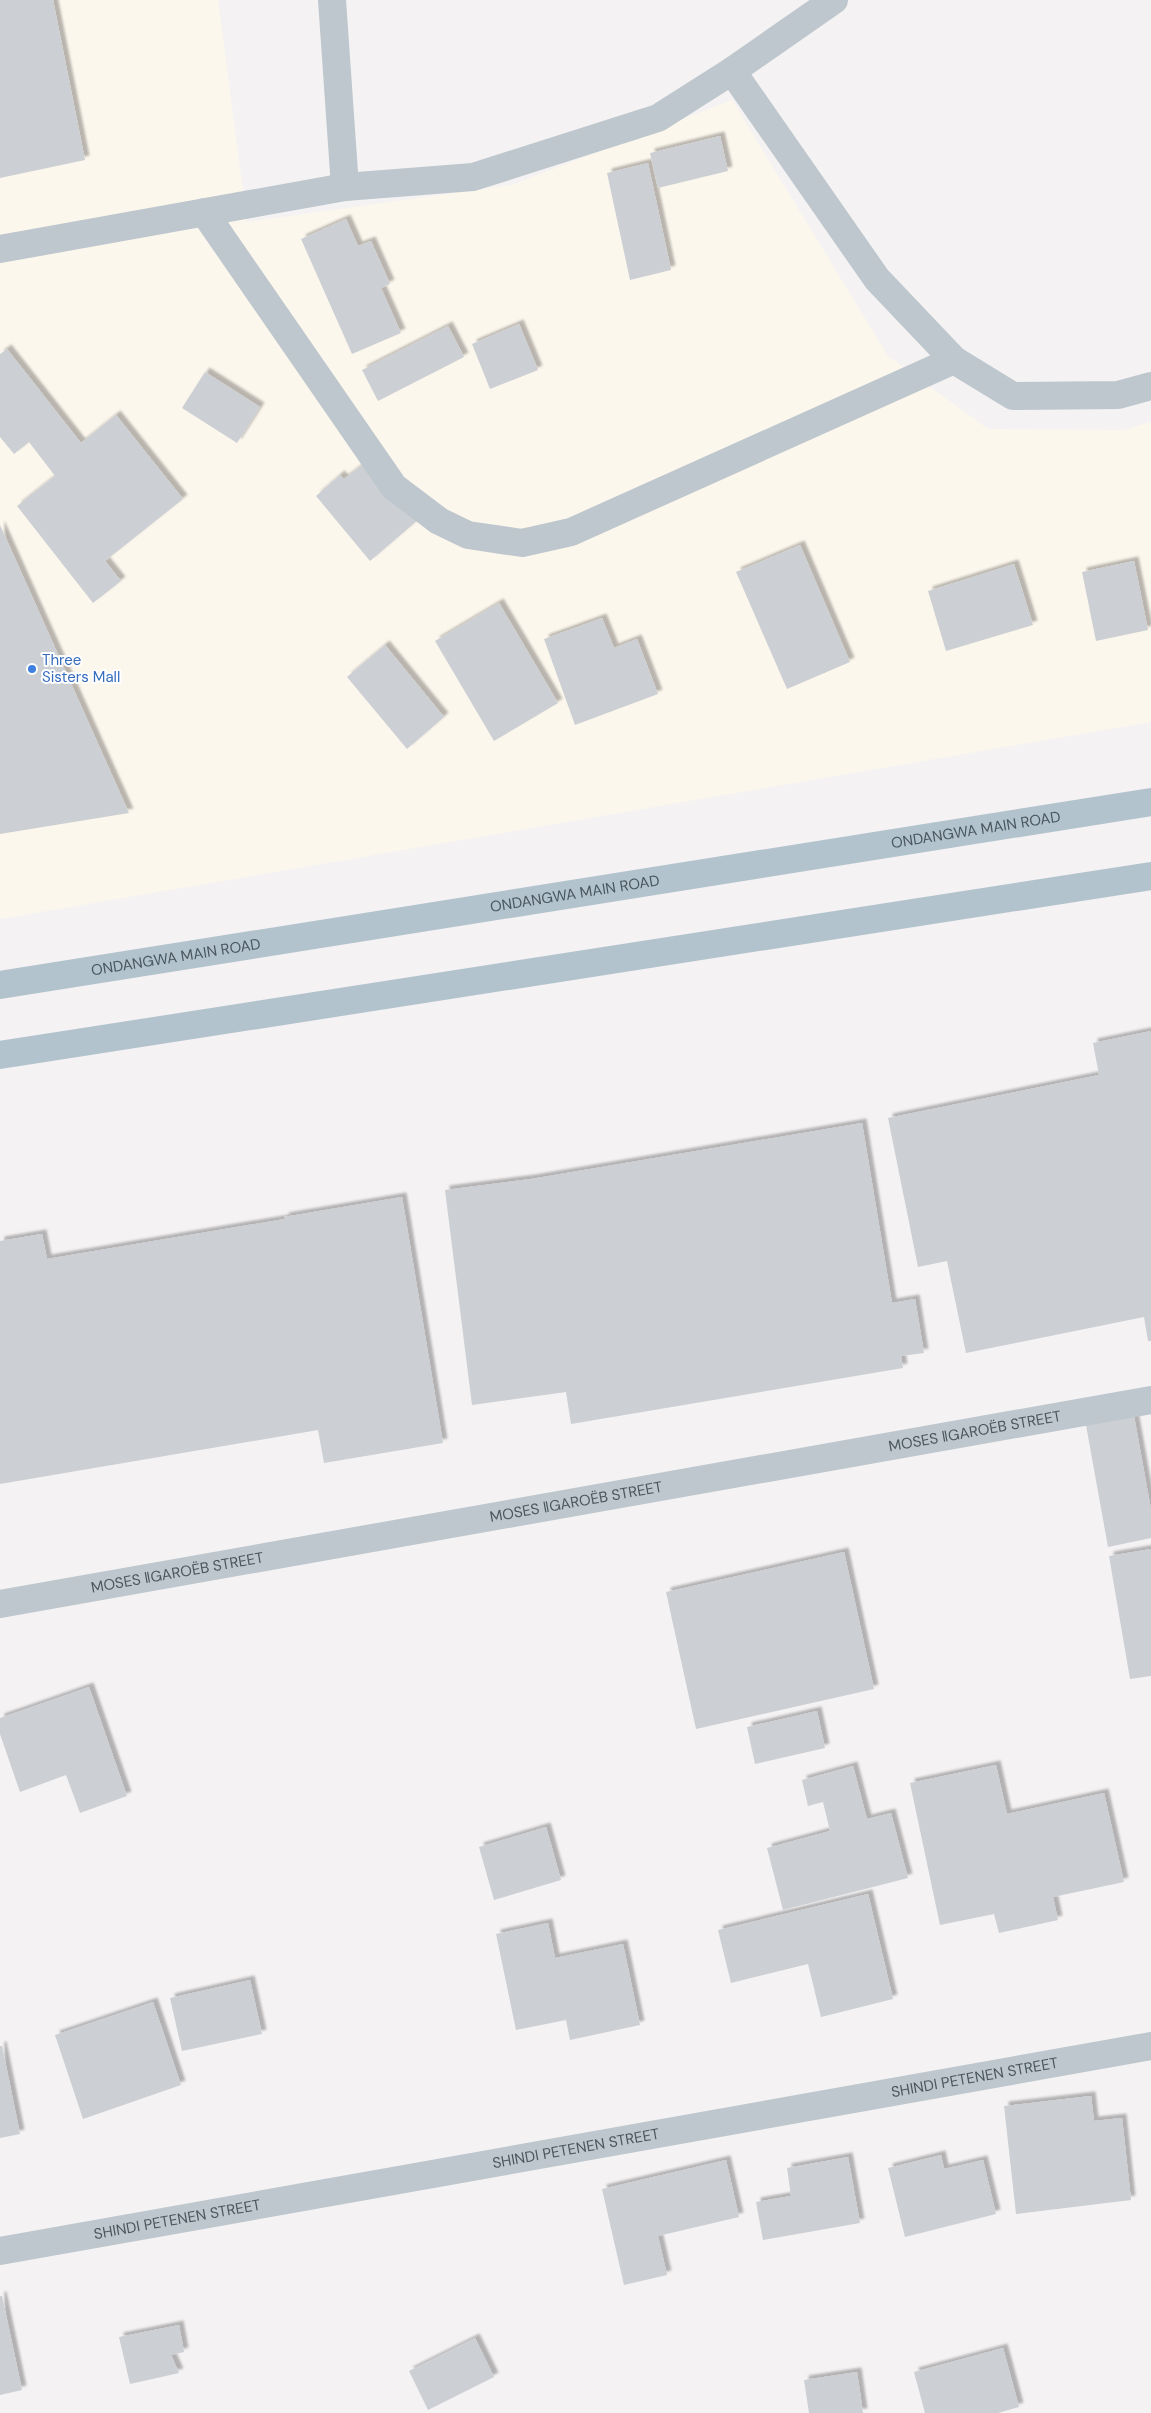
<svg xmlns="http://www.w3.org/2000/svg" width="1151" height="2413" font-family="'DM Sans',sans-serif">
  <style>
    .commercial { fill: #fcf7ed }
    .building { fill: #cccfd3; filter: url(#shadow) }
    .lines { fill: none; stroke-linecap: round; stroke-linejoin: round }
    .minor { stroke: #bec7cd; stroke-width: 28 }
    .major { stroke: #b3c3ce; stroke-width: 28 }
    .shop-dot { fill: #3f7fe0; stroke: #fff; stroke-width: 2 }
    .labels { text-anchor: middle; stroke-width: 4; stroke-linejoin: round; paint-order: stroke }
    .shop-label { font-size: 15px; fill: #366cbe; stroke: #fff; text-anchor: start }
    .street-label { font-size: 15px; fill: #4a565e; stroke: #fff }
  </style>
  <defs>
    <filter id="shadow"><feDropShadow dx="4.5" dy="-4.5" stdDeviation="1" flood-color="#0004"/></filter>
  </defs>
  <rect width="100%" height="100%" fill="#f4f2f2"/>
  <path class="commercial" d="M0 0H218L247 222 512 185 732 100 888 356 988 429 1123 430 1151 422V722L0 919Z"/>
  <g class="building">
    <path d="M0 0H53L85 160 0 178Z"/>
    <path d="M720 136 728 171 658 188 650 153Z"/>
    <path d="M648 163 671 270 630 280 607 173Z"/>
    <path d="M346 219 358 246 371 241 390 284 381 288 401 333 352 354 301 239Z"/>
    <path d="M519 324 538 370 490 389 472 344Z"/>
    <path d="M448 326 464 357 378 401 362 370Z"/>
    <path d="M7 349 81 443 116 415 183 499 105 561 121 581 93 603 17 506 55 476 29 442 14 454 0 437V354Z"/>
    <path d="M205 372 260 407 237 443 182 408Z"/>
    <path d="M369 460 419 519 370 561 316 496 340 475 344 479Z"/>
    <path d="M0 525 129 813 0 834Z"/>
    <path d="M800 545 850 662 787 689 736 572Z"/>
    <path d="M1134 561 1148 630 1096 641 1082 572Z"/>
    <path d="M1014 564 1033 625 946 651 928 591Z"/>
    <path d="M499 603 558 703 494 741 435 641Z"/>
    <path d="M602 618 614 648 637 639 658 694 575 725 544 639Z"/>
    <path d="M385 645 444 717 407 749 347 677Z"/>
    <path d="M1151 1031V1341H1148L1144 1317 966 1353 947 1261 918 1267 888 1118 1099 1075 1093 1043Z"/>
    <path d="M862 1123 892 1303 915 1299 924 1353 901 1356 903 1368 571 1424 566 1392 472 1405 445 1190 531 1179Z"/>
    <path d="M402 1197 443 1443 324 1463 318 1430 0 1484V1241L42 1234 47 1259 285 1219 284 1217Z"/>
    <path d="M1134 1416 1151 1510V1538L1108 1547 1086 1425Z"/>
    <path d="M1151 1549V1676L1130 1679 1109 1556Z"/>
    <path d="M844 1552 874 1689 696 1729 666 1592Z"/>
    <path d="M89 1687 127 1796 80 1813 66 1775 20 1792 0 1734V1718Z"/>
    <path d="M817 1711 825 1748 755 1764 747 1727Z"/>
    <path d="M996 1765 1007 1814 1104 1793 1124 1882 1053 1897 1058 1920 999 1933 994 1914 940 1925 910 1783Z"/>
    <path d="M853 1766 867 1819 891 1813 908 1878 783 1910 767 1848 830 1831 823 1802 808 1806 802 1780Z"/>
    <path d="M546 1827 561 1880 494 1900 479 1847Z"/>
    <path d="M868 1894 893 1999 821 2017 808 1964 731 1983 718 1930Z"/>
    <path d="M548 1923 555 1958 623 1944 640 2025 570 2040 566 2020 516 2030 496 1934Z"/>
    <path d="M250 1980 262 2034 182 2051 170 1998Z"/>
    <path d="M153 2002 181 2085 83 2119 55 2035Z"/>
    <path d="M0 2046H2L20 2134 0 2138Z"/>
    <path d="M1091 2096 1094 2121 1122 2118 1131 2200 1016 2214 1004 2106Z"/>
    <path d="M941 2155 944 2169 983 2160 996 2214 905 2237 888 2168Z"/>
    <path d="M848 2157 860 2223 763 2240 756 2202 791 2196 787 2168Z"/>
    <path d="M726 2160 739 2217 658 2236 667 2275 624 2285 602 2189Z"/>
    <path d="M0 2296H2L22 2390 0 2395Z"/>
    <path d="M179 2325 184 2352 171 2355 179 2373 130 2384 119 2337Z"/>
    <path d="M475 2338 494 2377 428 2410 409 2371Z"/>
    <path d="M1003 2348 1019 2407 998 2413H925L914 2372Z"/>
    <path d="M857 2372 863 2413H809L804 2380Z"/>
  </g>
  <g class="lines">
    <g class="minor">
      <path d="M332 0 345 187"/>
      <path d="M834 0 732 71 877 279 954 360 1013 396 1118 395 1151 386"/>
      <path d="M204 212 394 487 439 521 468 535 522 543 571 532 954 360"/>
      <path d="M0 249 345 187 473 177 658 118 732 71"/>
      <path id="s1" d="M0 1604 1151 1400"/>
      <path id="s2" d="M0 2251 1151 2046"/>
    </g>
    <g class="major">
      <path id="s3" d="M0 985 1151 802"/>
      <path d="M0 1055 1151 876"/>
    </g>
  </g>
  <circle class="shop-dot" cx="32" cy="669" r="5"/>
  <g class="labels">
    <g class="shop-label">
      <text x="42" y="665">Three<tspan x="42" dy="17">Sisters Mall</tspan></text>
    </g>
    <g class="street-label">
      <text dy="5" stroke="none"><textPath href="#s3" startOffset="988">ONDANGWA MAIN ROAD</textPath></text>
      <text dy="5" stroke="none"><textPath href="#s3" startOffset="582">ONDANGWA MAIN ROAD</textPath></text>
      <text dy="5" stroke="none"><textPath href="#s3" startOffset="178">ONDANGWA MAIN ROAD</textPath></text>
      <text dy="5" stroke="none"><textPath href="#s1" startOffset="990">MOSES ǁGAROËB STREET</textPath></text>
      <text dy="5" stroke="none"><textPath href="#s1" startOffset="585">MOSES ǁGAROËB STREET</textPath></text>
      <text dy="5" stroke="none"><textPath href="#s1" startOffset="180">MOSES ǁGAROËB STREET</textPath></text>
      <text dy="5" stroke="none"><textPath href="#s2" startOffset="990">SHINDI PETENEN STREET</textPath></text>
      <text dy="5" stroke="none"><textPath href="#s2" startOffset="585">SHINDI PETENEN STREET</textPath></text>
      <text dy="5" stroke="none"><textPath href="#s2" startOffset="180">SHINDI PETENEN STREET</textPath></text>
    </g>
  </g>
</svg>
